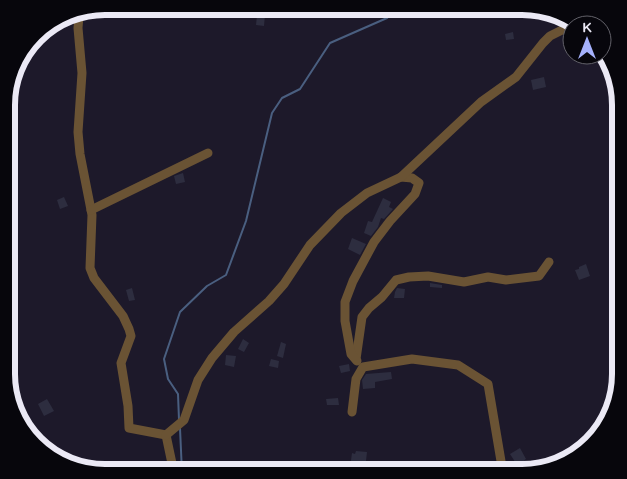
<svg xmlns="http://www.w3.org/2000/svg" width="627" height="479" font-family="'Varela Round',sans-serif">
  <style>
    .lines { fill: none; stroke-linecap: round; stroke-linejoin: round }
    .stream { stroke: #4a5f80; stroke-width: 2 }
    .building { fill: #2d2d3f }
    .minor { stroke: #6a5334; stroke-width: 9 }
    .rim { fill: none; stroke: #ebe9f5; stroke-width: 6 }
  </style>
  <rect width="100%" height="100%" fill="#1d192a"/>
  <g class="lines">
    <g class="stream">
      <path d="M179 420 178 394 168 379 164 359 180 312 207 286 226 275 246 221 272 113 282 98 300 89 330 43 387 18 397 6"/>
      <path d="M180 428 182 473"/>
    </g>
  </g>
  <g class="building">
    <path d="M257 15H265L264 26 256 25Z"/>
    <path d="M513 32 514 39 506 40 505 34Z"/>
    <path d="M544 77 546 87 533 90 531 80Z"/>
    <path d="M183 173 185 182 176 184 174 176Z"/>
    <path d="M64 197 68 206 60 209 57 200Z"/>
    <path d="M383 198 391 202 389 207 393 209 384 219 381 218 378 227 371 236 364 233 368 221 372 222Z"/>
    <path d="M352 238 366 244 360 255 348 249Z"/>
    <path d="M586 264 590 276 579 280 575 270 579 269V267Z"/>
    <path d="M430 283 442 285V288L430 287Z"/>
    <path d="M132 288 135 300 129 301 126 290Z"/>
    <path d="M397 288 405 289 404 298H394L395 292Z"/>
    <path d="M243 339 249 343 244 352 238 349Z"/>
    <path d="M281 342 286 344 283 358 277 356Z"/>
    <path d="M226 355 236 356 234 367 225 365Z"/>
    <path d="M271 359 279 361 278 368 269 366Z"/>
    <path d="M349 364 350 371 341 373 339 366Z"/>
    <path d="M391 372 392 379 375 382V388L363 389 362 380 366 374Z"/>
    <path d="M338 398 339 405H327L326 399Z"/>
    <path d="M47 399 54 411 44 416 38 404Z"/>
    <path d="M520 448 526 459 517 465 510 454Z"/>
    <path d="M356 451 367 452 365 470 350 468 352 453 355 454Z"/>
    <path d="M119 462 125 473H114L111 468Z"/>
  </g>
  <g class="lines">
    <g class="minor">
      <path d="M79 16 78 28 82 73 78 132 80 154 92 215 90 268 94 278 123 316 129 329 131 336 121 363 128 406 129 428 166 435 174 473"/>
      <path d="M91 210 208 153"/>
      <path d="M356 359 362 317 369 308 382 297 396 280 409 277 428 276 464 282 488 277 506 280 539 276 549 262"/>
      <path d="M357 361 351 354 345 321V302L353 281 374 242 390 221 415 194 419 183 412 178 401 177"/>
      <path d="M352 412 356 379 363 367 412 359 458 365 488 384 503 473"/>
      <path d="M166 435 184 420 198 380 212 358 234 332 269 301 284 284 310 245 341 213 367 193 401 177 481 102 516 77 543 43 550 36 572 25"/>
    </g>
  </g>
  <path d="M0 0H627V479H0ZM105 15H522A90 90 0 0 1 612 105V374A90 90 0 0 1 522 464H105A90 90 0 0 1 15 374V105A90 90 0 0 1 105 15Z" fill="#07060c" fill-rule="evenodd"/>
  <path class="rim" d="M105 15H522A90 90 0 0 1 612 105V374A90 90 0 0 1 522 464H105A90 90 0 0 1 15 374V105A90 90 0 0 1 105 15Z"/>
  <g transform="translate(587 40)"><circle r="24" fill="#07060c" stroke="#626169"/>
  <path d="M0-4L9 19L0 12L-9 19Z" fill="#a5b1fc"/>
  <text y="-8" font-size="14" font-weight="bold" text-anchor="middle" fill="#ebe9f5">K</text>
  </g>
</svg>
